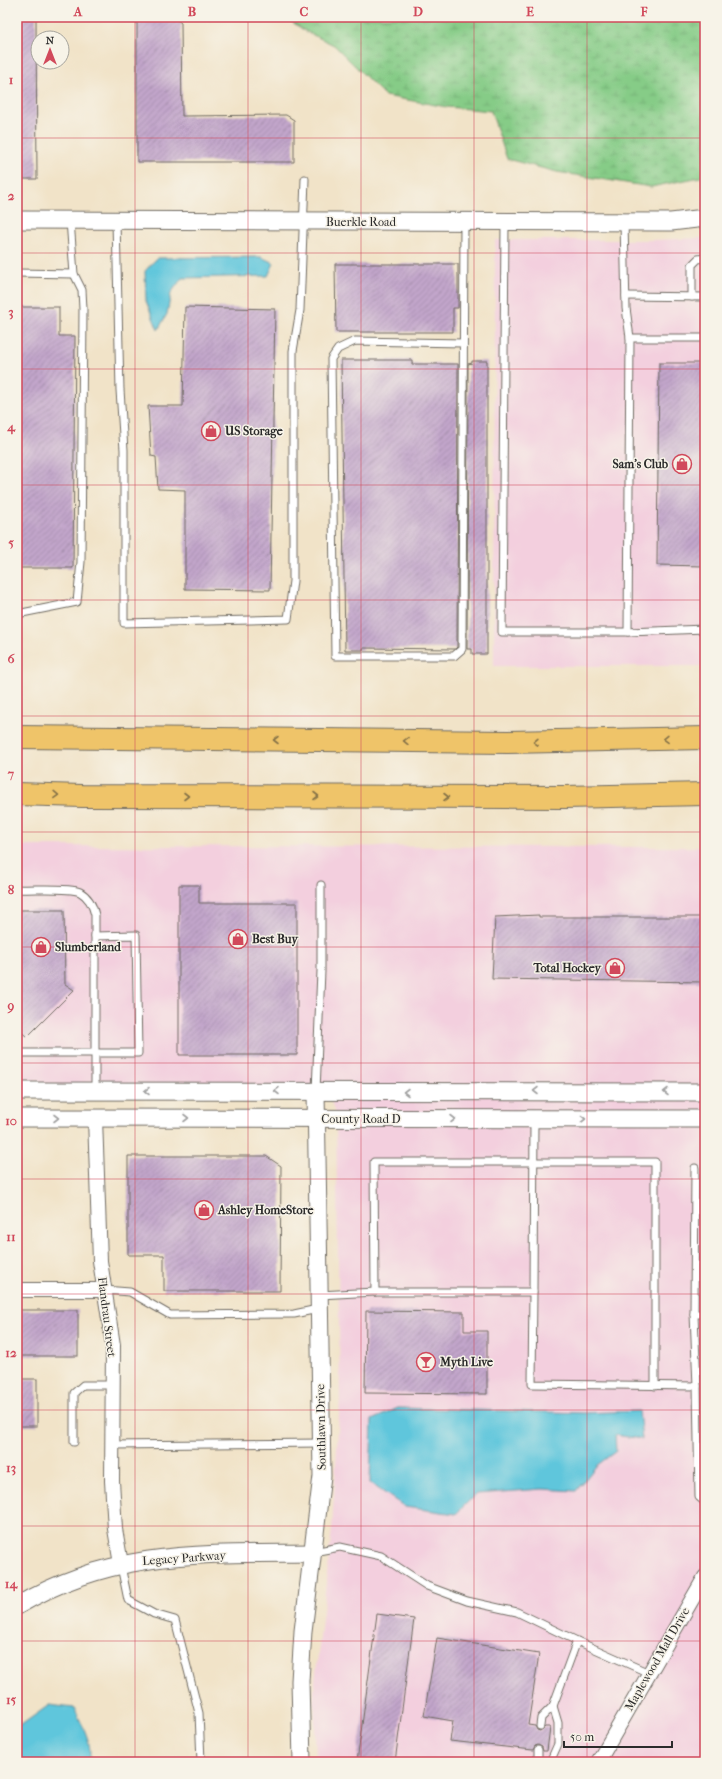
<svg xmlns="http://www.w3.org/2000/svg" width="722" height="1779" font-family="'IM FELL French Canon',serif">
  <style>
    .built { fill: #f3cfde }
    .wetland { fill: url(#wetland-marsh); stroke: #587c59 }
    .water { fill: #5fc6dc; stroke: #457884 }
    .building { fill: url(#building-hatch) }
    .lines { fill: none; stroke-linecap: round; stroke-linejoin: round }
    .service-casing { stroke: #706b62; stroke-width: 9 }
    .minor-casing { stroke: #706b62; stroke-width: 16 }
    .tertiary-casing { stroke: #706b62; stroke-width: 19 }
    .motorway-casing { stroke: #706b62; stroke-width: 24 }
    .service { stroke: #fff; stroke-width: 7 }
    .minor { stroke: #fff; stroke-width: 14 }
    .tertiary { stroke: #fff; stroke-width: 17 }
    .motorway { stroke: #efc469; stroke-width: 22 }
    .oneway { stroke: #837047 }
    .oneway2 { stroke: #a0a0a0 }
    .grid { fill: none; stroke: #d1495b; stroke-width: 1; stroke-opacity: 0.55 }
    .labels { text-anchor: middle; stroke-width: 3; stroke-linejoin: round; paint-order: stroke }
    .street-label { font-size: 12px; fill: #2b2b2b; stroke: #f7f3e8 }
    .poi-label { font-size: 12px; font-weight: bold; fill: #2b2b2b; stroke: #f7f3e8; text-anchor: start }
    .neatline { fill: none; stroke: #d1495b; stroke-width: 1.5 }
    .grid-label { font-size: 13px; text-anchor: middle; font-weight: bold; fill: #d1495b }
  </style>
  <defs>
    <pattern id="wetland-marsh" width="20" height="14" patternUnits="userSpaceOnUse"><rect width="20" height="14" fill="#86cc87"/><path d="M1 5h8M5 5V1M11 12h8M15 12V8" fill="none" stroke="#74af75"/></pattern>
    <pattern id="building-hatch" width="6" height="6" patternUnits="userSpaceOnUse"><rect width="6" height="6" fill="#c2a6cb"/><path d="M-1 1l2-2M0 6l6-6M5 7l2-2" fill="none" stroke="#9e87a5"/></pattern>
  </defs>
  <rect width="100%" height="100%" fill="#f7f3e8"/>
  <filter id="ink" filterUnits="userSpaceOnUse"><feTurbulence type="fractalNoise" baseFrequency=".025" numOctaves="2"/><feDisplacementMap in="SourceGraphic" scale="8" xChannelSelector="R" yChannelSelector="G"/><feConvolveMatrix kernelMatrix="1 2 1 2 8 2 1 2 1" color-interpolation-filters="sRGB"/></filter>
  <filter id="wash" filterUnits="userSpaceOnUse"><feTurbulence type="fractalNoise" baseFrequency=".012" numOctaves="4" result="noise"/><feDisplacementMap in="SourceGraphic" scale="16" xChannelSelector="R" yChannelSelector="G"/><feGaussianBlur stdDeviation="0.9" result="paint"/><feColorMatrix in="noise" values="0 0 0 0 0 0 0 0 0 0 0 0 0 0 0 0 0 1.4 0 .05"/><feComposite in="paint" operator="in"/></filter>
  <g filter="url(#wash)">
    <rect width="100%" height="100%" fill="#f1e3c8"/>
    <g class="built">
      <path d="M705 238V666H494L495 240H652Z"/>
      <path d="M17 846 705 847V1762H316L314 1691 332 1529 340 1398 336 1118 329 1093 17 1092Z"/>
    </g>
    <path class="wetland" d="M285 17H705V176L651 187 557 172 507 159 491 111 447 107 385 96 334 45 305 31Z"/>
    <g class="water">
      <path d="M261 257 274 263 268 276 182 278 171 293 167 314 158 330 146 301 145 271 157 258Z"/>
      <path d="M398 1408 584 1413 639 1411 642 1439 615 1435 616 1451 596 1466 576 1491 542 1489 476 1494 456 1514 405 1507 370 1483 372 1420Z"/>
      <path d="M49 1705 74 1708C81 1723 95 1746 88 1762H17V1728Z"/>
    </g>
    <g id="blocks">
      <g class="building">
        <path d="M17 17H36L37 179H17Z"/>
        <path d="M137 17H174L181 23 182 116 286 115 294 120V162H137Z"/>
        <path d="M335 264H458V308H453V332H336Z"/>
        <path d="M17 307H59V336H75L73 568H17Z"/>
        <path d="M185 307 275 309 270 590 185 589V490L158 489 156 457 151 456 148 406H183Z"/>
        <path d="M341 360H412V364H458L457 647 455 649 363 648V650H345Z"/>
        <path d="M472 361H487V654H472V649H467L468 364 472 363Z"/>
        <path d="M659 363H705V566L657 565Z"/>
        <path d="M179 885H199V903H297V1055H179Z"/>
        <path d="M17 910H64L65 984 74 990 27 1037 17 1028Z"/>
        <path d="M539 915V917H705V982L492 979 495 917Z"/>
        <path d="M128 1156H266L281 1166 280 1291H164V1255H128Z"/>
        <rect x="17" y="1310" width="61" height="46"/>
        <path d="M366 1311 464 1312V1331H487V1394L365 1393Z"/>
        <rect x="17" y="1379" width="20" height="47"/>
        <path d="M377 1614 414 1619 395 1762H357Z"/>
        <path d="M437 1638 539 1654 528 1725 535 1726 537 1730 540 1731 545 1727H550L547 1751H543L542 1747 538 1745 535 1746 533 1750 450 1741 453 1721 424 1716Z"/>
      </g>
    </g>
  </g>
  <g filter="url(#ink)">
    <use href="#blocks" fill-opacity="0" stroke="#706b62" stroke-width="1"/>
    <g class="lines">
      <defs>
        <g id="service">
          <path d="M116 221 120 390 124 450V623L288 619 293 581V351L300 310 305 179"/>
          <path d="M505 222 502 632H628L705 629"/>
          <path d="M624 222 626 308 630 338 628 632"/>
          <path d="M17 273 74 274"/>
          <path d="M626 296 705 297"/>
          <path d="M692 297V265L698 259 705 258"/>
          <path d="M630 338H705"/>
          <path d="M463 343 355 341 338 349 331 359 335 656H454L462 649 464 222"/>
          <path d="M17 614 77 602 81 562 83 309 82 290 74 274 70 220"/>
          <path d="M17 889C32 890 68 887 80 892 89 897 93 906 95 915V1091"/>
          <path d="M17 1053H138L136 935 95 936"/>
          <path d="M316 1091 321 971V885"/>
          <path d="M104 1290 130 1292 170 1315 294 1314 318 1309"/>
          <path d="M375 1292 374 1162H655V1386"/>
          <path d="M533 1292 534 1119"/>
          <path d="M319 1295 375 1292H533L532 1384 697 1386 694 1314H705"/>
          <path d="M694 1314 695 1168"/>
          <path d="M697 1386 699 1497 705 1502"/>
          <path d="M74 1442V1393L83 1385H112"/>
          <path d="M112 1445 321 1443"/>
          <path d="M313 1552 340 1547 381 1556 427 1586 467 1601 517 1612 577 1641 649 1673"/>
          <path d="M121 1566 128 1600 154 1614 175 1620 199 1713 201 1762"/>
          <path d="M540 1726 541 1718 553 1706"/>
          <path d="M538 1750V1762"/>
          <path d="M550 1762 558 1744V1723L553 1706 577 1641"/>
        </g>
        <g id="minor">
          <path d="M95 1118 100 1261 113 1345 112 1481 115 1529 121 1564"/>
          <path d="M17 1290H104"/>
          <path d="M598 1762 705 1577"/>
        </g>
        <g id="tertiary">
          <path d="M17 220 671 222 705 218"/>
          <path d="M17 1091 705 1092"/>
          <path d="M17 1118 705 1119"/>
          <path d="M17 1606C112 1549 206 1554 312 1553"/>
          <path d="M302 1762 300 1681 303 1631 322 1476 316 1092"/>
        </g>
        <g id="motorway">
          <path d="M17 737 508 742 705 738"/>
          <path d="M17 794 82 796 564 797 705 794"/>
        </g>
      </defs>
      <use href="#service" class="service-casing"/>
      <use href="#minor" class="minor-casing"/>
      <use href="#tertiary" class="tertiary-casing"/>
      <use href="#motorway" class="motorway-casing"/>
      <use href="#service" class="service"/>
      <use href="#minor" class="minor"/>
      <use href="#tertiary" class="tertiary"/>
      <use href="#motorway" class="motorway"/>
    </g>
    <defs><path id="oneway-chevron" d="M-2-3.5L2.5 0L-2 3.5" fill="none" stroke-width="1.6" stroke-linecap="round" stroke-linejoin="round"/></defs>
    <g class="oneway">
      <use href="#oneway-chevron" transform="translate(666 739) rotate(179)"/>
      <use href="#oneway-chevron" transform="translate(276 740) rotate(-180)"/>
      <use href="#oneway-chevron" transform="translate(406 741) rotate(-179)"/>
      <use href="#oneway-chevron" transform="translate(536 742) rotate(179)"/>
      <use href="#oneway-chevron" transform="translate(56 795) rotate(2)"/>
      <use href="#oneway-chevron" transform="translate(186 796)"/>
      <use href="#oneway-chevron" transform="translate(316 796)"/>
      <use href="#oneway-chevron" transform="translate(446 797)"/>
    </g>
    <g class="oneway2">
      <use href="#oneway-chevron" transform="translate(147 1091) rotate(-180)"/>
      <use href="#oneway-chevron" transform="translate(277 1091) rotate(-180)"/>
      <use href="#oneway-chevron" transform="translate(536 1091) rotate(180)"/>
      <use href="#oneway-chevron" transform="translate(406 1092) rotate(180)"/>
      <use href="#oneway-chevron" transform="translate(666 1092) rotate(-180)"/>
      <use href="#oneway-chevron" transform="translate(56 1118)"/>
      <use href="#oneway-chevron" transform="translate(186 1118)"/>
      <use href="#oneway-chevron" transform="translate(453 1119)"/>
      <use href="#oneway-chevron" transform="translate(583 1119)"/>
    </g>
  </g>
  <path class="grid" d="M135 17V1762M248 17V1762M361 17V1762M474 17V1762M587 17V1762M17 138H705M17 253H705M17 369H705M17 485H705M17 600H705M17 716H705M17 832H705M17 947H705M17 1063H705M17 1179H705M17 1294H705M17 1410H705M17 1526H705M17 1641H705"/>
  <defs>
    <symbol id="shop-ring" viewBox="-11 -11 22 22"><circle r="9.5" fill="#f7f3e8" stroke="#d1495b" stroke-width="1.5"/><path d="M-5-2.5h2.3a2.7 3.5 0 0 1 5.4 0H5L5.5 6h-11ZM-1.5-2.5h3a1.5 2.3 0 0 0-3 0Z" fill="#d1495b"/></symbol>
    <symbol id="bar-ring" viewBox="-11 -11 22 22"><circle r="9.5" fill="#f7f3e8" stroke="#d1495b" stroke-width="1.5"/><path d="M-6-5H6L.8 .8V4.5H3.5V6h-7V4.5H-.8V.8Z" fill="#d1495b"/></symbol>
  </defs>
  <g fill-rule="evenodd">
    <use href="#shop-ring" x="200" y="420" width="22" height="22"/>
    <use href="#shop-ring" x="671" y="453" width="22" height="22"/>
    <use href="#shop-ring" x="227" y="928" width="22" height="22"/>
    <use href="#shop-ring" x="30" y="936" width="22" height="22"/>
    <use href="#shop-ring" x="604" y="957" width="22" height="22"/>
    <use href="#shop-ring" x="193" y="1199" width="22" height="22"/>
    <use href="#bar-ring" x="415" y="1351" width="22" height="22"/>
  </g>
  <g class="labels">
    <g class="street-label">
      <text x="361" y="226">Buerkle Road</text>
      <text x="361" y="1123">County Road D</text>
      <text transform="translate(107 1317) rotate(83)" y="4">Flandrau Street</text>
      <text transform="translate(321 1427) rotate(-91)" y="4">Southlawn Drive</text>
      <text transform="translate(184 1558) rotate(-4)" y="4">Legacy Parkway</text>
      <text transform="translate(657 1659) rotate(-60)" y="4">Maplewood Mall Drive</text>
    </g>
    <g class="poi-label">
      <text x="225" y="435">US Storage</text>
      <text x="668" y="468" text-anchor="end">Sam's Club</text>
      <text x="252" y="943">Best Buy</text>
      <text x="55" y="951">Slumberland</text>
      <text x="601" y="972" text-anchor="end">Total Hockey</text>
      <text x="218" y="1214">Ashley HomeStore</text>
      <text x="440" y="1366">Myth Live</text>
    </g>
  </g>
  <rect width="722" height="1779" fill="none" stroke="#f7f3e8" stroke-width="44"/>
  <g transform="translate(50 50)"><circle r="19" fill="#f7f3e8" stroke="#a5a39c"/>
  <path d="M0-3L7 15L0 10L-7 15Z" fill="#d1495b"/>
  <text y="-6" font-size="11" font-weight="bold" text-anchor="middle" fill="#2b2b2b">N</text>
  </g>
  <path d="M564 1741v6h108v-6" fill="none" stroke="#2b2b2b" stroke-width="2"/>
  <text x="570" y="1741" font-size="12" fill="#2b2b2b" stroke="#f7f3e8" stroke-width="3" paint-order="stroke">50 m</text>
  <rect x="22" y="22" width="678" height="1735" class="neatline"/>
  <g class="grid-label">
    <text x="78" y="16">A</text>
    <text x="192" y="16">B</text>
    <text x="304" y="16">C</text>
    <text x="418" y="16">D</text>
    <text x="530" y="16">E</text>
    <text x="644" y="16">F</text>
    <text x="11" y="84">1</text>
    <text x="11" y="200">2</text>
    <text x="11" y="316">3</text>
    <text x="11" y="431">4</text>
    <text x="11" y="547">5</text>
    <text x="11" y="663">6</text>
    <text x="11" y="778">7</text>
    <text x="11" y="894">8</text>
    <text x="11" y="1010">9</text>
    <text x="11" y="1125">10</text>
    <text x="11" y="1241">11</text>
    <text x="11" y="1357">12</text>
    <text x="11" y="1472">13</text>
    <text x="11" y="1588">14</text>
    <text x="11" y="1704">15</text>
  </g>
</svg>
